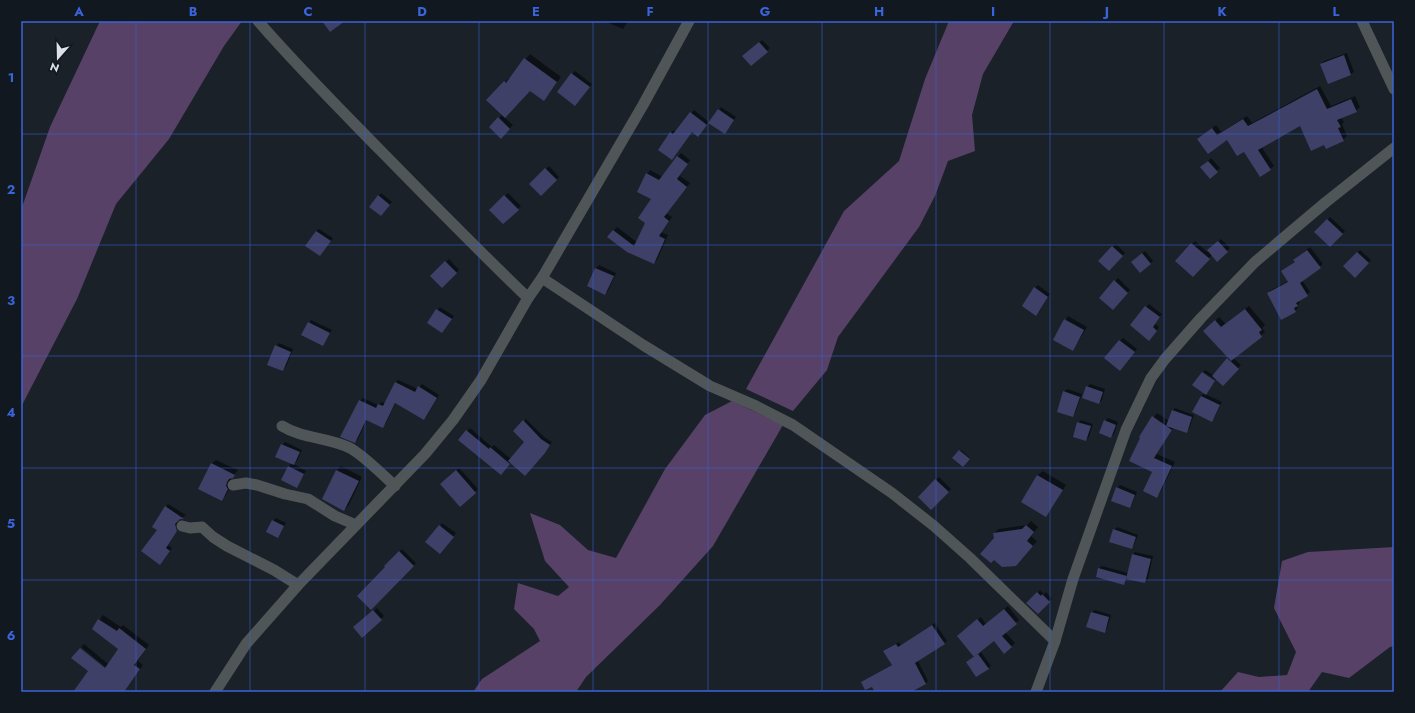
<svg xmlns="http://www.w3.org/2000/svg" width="1415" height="713" font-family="Jost,sans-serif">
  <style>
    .forest { fill: #574167 }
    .shadow { fill: #0007 }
    .building { fill: #3f4068 }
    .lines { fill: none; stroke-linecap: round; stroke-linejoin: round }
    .minor { stroke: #505658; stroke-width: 11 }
    .tertiary { stroke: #505658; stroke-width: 11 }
    .grid { fill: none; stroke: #3a64da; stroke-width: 1; stroke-opacity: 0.55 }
    .neatline { fill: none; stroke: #3a64da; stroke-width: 1.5 }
    .grid-label { font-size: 13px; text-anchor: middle; font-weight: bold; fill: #3a64da }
  </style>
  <rect width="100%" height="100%" fill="#1a2129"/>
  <g class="forest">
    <path d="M100 21H242L224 46 169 139 116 204 77 299 21 407V210L50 127Z"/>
    <path d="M949 21H1014L983 74 972 115 975 151 948 161 935 196 919 227 838 337 827 370 793 411 746 389 844 211 899 161 925 79Z"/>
    <path d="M732 401 783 425 713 546 660 605 586 677 576 692H473L482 679 540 641 534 629 514 609 518 583 558 596 569 587 545 561 530 513 560 525 588 550 616 558 665 469 705 415Z"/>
    <path d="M1394 547V646L1390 647 1349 678 1322 672 1308 692H1220L1238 672 1259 677 1287 675 1296 652 1274 608 1282 561 1308 552Z"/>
  </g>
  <g class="shadow">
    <path d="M604 21H628L623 29Z"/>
    <path d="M762 40 770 48 751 65 746 54Z"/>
    <path d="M1347 53 1354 72 1351 74 1321 64 1324 61Z"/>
    <path d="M530 54 561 77 548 95 530 89 504 117 513 125 501 137 490 127 503 114 488 100 509 78 510 79Z"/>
    <path d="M575 71 592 84 578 102 572 74Z"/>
    <path d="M1320 86 1331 106 1355 96 1360 107 1356 111 1341 117 1344 122 1342 124 1347 136 1343 140 1325 144 1301 125 1261 146 1274 166 1260 176 1244 151 1228 139H1198L1216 125 1221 132 1247 116 1252 123Z"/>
    <path d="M721 107 736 117 727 130 724 133 709 122 700 133 692 131 675 156 671 133 674 130 676 132 694 110 709 122Z"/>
    <path d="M681 153 690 160 680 176 690 183 666 213 672 217 661 232 668 235 657 260 654 263 608 237 617 227 637 242 646 222 652 198 638 191 647 174 650 170 663 177Z"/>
    <path d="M1211 158 1220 168 1217 171 1204 165Z"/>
    <path d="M549 166 559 177 541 194 531 184Z"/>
    <path d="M381 193 392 202 384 212 378 196Z"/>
    <path d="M508 193 521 206 503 223 490 210Z"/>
    <path d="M1330 217 1345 231 1330 246 1315 232Z"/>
    <path d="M319 229 333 238 320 255 316 231Z"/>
    <path d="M1221 239 1230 248 1217 260 1212 255 1193 276 1176 261 1195 241 1207 252Z"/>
    <path d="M1116 244 1125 253 1109 270 1099 261Z"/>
    <path d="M1310 247 1323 264 1302 280 1310 292 1299 300 1300 302 1297 306 1298 308 1295 311 1268 293 1271 290 1289 281 1297 257Z"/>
    <path d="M1360 250 1371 260 1355 277 1344 266Z"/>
    <path d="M1145 251 1153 261 1150 264 1135 259Z"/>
    <path d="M449 259 459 270 442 287 431 276Z"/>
    <path d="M599 265 616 273 608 291 605 294 588 286 596 268Z"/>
    <path d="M1118 278 1130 290 1113 309 1100 297Z"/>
    <path d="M1038 285 1050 294 1039 312 1035 288Z"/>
    <path d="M1149 304 1162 314 1155 324 1159 327 1152 337 1131 325Z"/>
    <path d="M1249 306 1265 325 1262 328 1265 332 1233 358 1241 365 1223 384 1217 379 1216 380 1203 372 1205 370 1213 375 1229 357 1205 331 1219 317 1226 324Z"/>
    <path d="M440 307 454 316 442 332 428 323Z"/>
    <path d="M1068 316 1087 327 1073 350 1054 339Z"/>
    <path d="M311 320 332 330 323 345 309 323Z"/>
    <path d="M1123 338 1137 349 1123 367 1120 341Z"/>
    <path d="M279 343 293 349 286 367 283 370 276 346Z"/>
    <path d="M1202 373 1215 382 1205 394 1222 402 1214 418 1211 420 1201 396 1205 393Z"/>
    <path d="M398 380 418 389 422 384 439 395 427 416 424 419 396 402 386 423 383 426 367 419 358 439 355 442 360 401 363 398 378 405 382 402 385 403 396 382Z"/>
    <path d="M1090 384 1105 389 1102 400 1099 403 1087 387Z"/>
    <path d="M1067 389 1082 394 1075 413 1072 416 1064 392Z"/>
    <path d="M1175 408 1194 415 1189 429 1186 432 1174 427 1157 454 1175 462 1160 493 1156 497 1153 471 1140 437 1157 413 1169 421 1173 410Z"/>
    <path d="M1108 418 1118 422 1114 434 1111 437 1105 421Z"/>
    <path d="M526 419 544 437 552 442 547 449 511 462 504 471 467 431 470 428 492 447 494 445 511 459 526 442 514 431Z"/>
    <path d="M1081 420 1093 424 1089 437 1086 440 1078 423Z"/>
    <path d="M285 442 302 450 297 461 294 464 306 471 297 486 282 479 289 466 292 463 282 445Z"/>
    <path d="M961 450 970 458 963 466 954 458Z"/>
    <path d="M216 460 238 470 231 478 232 484 226 495 222 500 211 464Z"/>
    <path d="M341 466 362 477 349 505 344 510 336 471Z"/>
    <path d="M459 468 478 489 460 505 442 484Z"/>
    <path d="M1043 471 1066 485 1050 511 1046 516 1022 501 1038 475Z"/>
    <path d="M939 477 951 489 931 509 919 497Z"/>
    <path d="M1120 485 1137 492 1132 504 1130 507 1117 488Z"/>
    <path d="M168 504 186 515 178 520 179 527 168 545 172 548 163 561 158 530 166 507Z"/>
    <path d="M276 518 286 523 277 537 273 521Z"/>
    <path d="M1031 521 1038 527 1031 536 1037 541 1021 560 994 533 999 529 1027 525Z"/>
    <path d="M442 523 456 533 443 550 440 526Z"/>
    <path d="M1117 527 1138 535 1134 545 1131 548 1114 530Z"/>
    <path d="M402 549 416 563 371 608 387 567 385 566Z"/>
    <path d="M1135 552 1153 556 1148 579 1145 582 1127 578 1124 584 1099 568 1102 566 1128 573 1132 555Z"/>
    <path d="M1040 590 1044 594 1046 592 1052 599 1038 613 1027 603Z"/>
    <path d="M1008 606 1019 620 1005 632 1015 643 1011 647 994 639 977 653 978 655 981 652 991 666 988 668 975 656 962 633 981 617 986 624Z"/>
    <path d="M377 608 384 616 362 636 357 625Z"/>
    <path d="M1095 610 1111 615 1107 629 1104 632 1092 612Z"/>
    <path d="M103 615 121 627 123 625 149 645 138 661 143 665 124 692H78L109 670 81 647 84 644 108 664 119 648 93 629Z"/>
    <path d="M935 623 947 641 918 661 928 681 926 683 910 692H877L873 685 862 682 893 664 887 649 899 642 901 645Z"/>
  </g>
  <g class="building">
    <path d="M322 21H345L330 32Z"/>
    <path d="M759 42 768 52 751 66 742 56Z"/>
    <path d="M1344 55 1351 75 1328 84 1320 64Z"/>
    <path d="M524 58 557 82 544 101 530 91 505 118 486 100 504 81 506 83Z"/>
    <path d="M571 73 590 87 575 106 557 92Z"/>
    <path d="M1317 89 1327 109 1351 99 1357 112 1337 120 1341 127 1338 128 1344 141 1326 149 1324 145 1311 151 1300 126 1258 150 1271 170 1260 177 1244 152 1237 156 1227 140 1208 154 1197 139 1212 128 1217 135 1243 119 1248 126Z"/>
    <path d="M718 109 734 120 725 134 708 123Z"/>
    <path d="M690 112 707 125 698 137 692 132 672 160 658 150 670 132 673 134Z"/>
    <path d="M498 117 510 129 501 139 489 127Z"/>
    <path d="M677 156 688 164 677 179 687 187 664 217 669 221 659 236 665 239 654 264 627 252 607 237 613 230 634 246 645 223 638 218 651 199 637 192 646 173 659 180Z"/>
    <path d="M1208 161 1218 172 1210 179 1200 167Z"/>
    <path d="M545 168 557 180 541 196 529 184Z"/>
    <path d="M378 195 390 205 381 216 369 207Z"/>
    <path d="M504 195 519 210 503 224 489 210Z"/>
    <path d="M1327 219 1343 234 1330 247 1314 232Z"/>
    <path d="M316 231 331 241 320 256 305 246Z"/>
    <path d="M1218 241 1228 252 1217 262 1207 250Z"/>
    <path d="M1191 243 1210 259 1193 277 1175 261Z"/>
    <path d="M1112 246 1123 256 1109 271 1098 261Z"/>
    <path d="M1307 250 1321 268 1300 283 1308 296 1296 303 1298 306 1294 308 1296 312 1281 320 1267 293 1288 282 1281 271 1295 262 1293 260Z"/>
    <path d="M1357 252 1369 263 1355 278 1343 266Z"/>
    <path d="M1142 253 1151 264 1140 273 1131 262Z"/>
    <path d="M445 261 457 273 442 288 430 276Z"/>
    <path d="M595 268 614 276 605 295 587 286Z"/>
    <path d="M1114 280 1128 293 1113 310 1099 298Z"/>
    <path d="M1034 287 1048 297 1036 316 1022 306Z"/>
    <path d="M1145 306 1160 317 1153 327 1157 331 1149 341 1130 325Z"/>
    <path d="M436 309 452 319 442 333 427 323Z"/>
    <path d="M1245 309 1262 330 1259 332 1262 337 1231 361 1203 331 1215 320 1221 327Z"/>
    <path d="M1064 319 1084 330 1073 351 1053 340Z"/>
    <path d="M308 322 330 333 323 346 301 335Z"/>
    <path d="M1119 340 1135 352 1120 371 1104 358Z"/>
    <path d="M275 345 291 352 283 371 267 365Z"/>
    <path d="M1227 358 1239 369 1223 386 1212 376Z"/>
    <path d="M1202 372 1215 381 1206 395 1192 385Z"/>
    <path d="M395 382 415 392 418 386 437 398 424 420 395 403 383 428 366 420 355 443 340 437 359 400 376 408 378 404 383 406Z"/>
    <path d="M1086 386 1103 392 1099 404 1082 398Z"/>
    <path d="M1063 391 1080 397 1073 417 1057 412Z"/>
    <path d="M1201 396 1220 405 1212 422 1192 412Z"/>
    <path d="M1172 410 1192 417 1187 433 1166 426Z"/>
    <path d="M1152 416 1172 430 1154 458 1172 466 1157 498 1143 491 1152 472 1129 461 1140 438 1139 437Z"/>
    <path d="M523 420 541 439 550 445 545 453 525 476 508 461 524 442 513 431Z"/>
    <path d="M1104 420 1116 425 1111 438 1099 433Z"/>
    <path d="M1077 422 1091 426 1086 441 1073 437Z"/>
    <path d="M466 430 489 449 490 447 510 464 501 475 458 440Z"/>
    <path d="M281 444 300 452 294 465 275 457Z"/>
    <path d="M959 450 970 459 963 467 952 458Z"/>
    <path d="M211 463 235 475 233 478 229 479 227 482 226 486 228 489 222 501 198 489Z"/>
    <path d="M288 466 304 474 297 488 281 480Z"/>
    <path d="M336 470 359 481 344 511 322 499Z"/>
    <path d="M456 470 476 493 460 507 440 484Z"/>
    <path d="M1037 475 1063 490 1046 517 1021 502Z"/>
    <path d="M935 479 949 492 931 510 918 497Z"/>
    <path d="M1116 487 1135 495 1130 508 1111 501Z"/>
    <path d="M165 506 184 519H180L175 524 177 531 166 548 170 551 160 565 141 551 157 530 152 527Z"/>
    <path d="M272 520 284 526 278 538 266 532Z"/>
    <path d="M439 525 454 537 440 554 425 542Z"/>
    <path d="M1026 525 1034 532 1027 541 1033 546 1016 566 1002 567 994 560 991 563 980 554 994 538 993 533 1022 529Z"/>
    <path d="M1113 529 1136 537 1132 549 1109 542Z"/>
    <path d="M399 551 414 566 371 610 357 596 385 567 384 566Z"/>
    <path d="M1132 554 1151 559 1145 583 1126 579Z"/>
    <path d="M1098 568 1127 576 1124 585 1096 577Z"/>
    <path d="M1037 592 1041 596 1042 594 1050 602 1038 614 1026 603Z"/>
    <path d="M1004 609 1017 624 1002 636 1012 647 1004 654 994 641 974 657 957 636 977 619 983 626Z"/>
    <path d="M373 610 382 620 362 638 353 627Z"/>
    <path d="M1091 612 1109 617 1105 633 1086 627Z"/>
    <path d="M98 619 117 631 119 628 146 649 134 665 140 669 124 692H73L88 671 71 658 80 648 105 668 118 649 92 629Z"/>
    <path d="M932 625 945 644 915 663 926 684 911 692H875L872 687 865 690 861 682 892 665 883 651 896 644 898 647Z"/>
    <path d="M978 654 989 669 976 677 966 662Z"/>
  </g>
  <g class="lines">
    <g class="minor">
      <path d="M258 21C297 66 339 108 381 151 429 200 478 250 528 298"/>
      <path d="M1362 21 1394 89"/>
      <path d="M542 278 643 345 710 386 754 405 793 425 892 493 934 526 970 558 1055 641"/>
      <path d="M282 426C303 439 328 437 350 448 363 455 383 475 395 486"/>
      <path d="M233 485 246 483 257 485 285 494 308 499 335 516 356 525"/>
      <path d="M182 526 190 528 202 527 213 537 227 546 274 570 298 585"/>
      <path d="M1036 692 1055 641 1073 579 1126 430 1151 378 1165 359 1201 318 1255 262 1326 202 1394 148"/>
    </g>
    <path class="tertiary" d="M215 692 246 644 298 585 425 454 453 420 481 380 528 298 542 278 643 105 689 21"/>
  </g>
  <path class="grid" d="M136 21V692M250 21V692M365 21V692M479 21V692M593 21V692M708 21V692M822 21V692M936 21V692M1050 21V692M1164 21V692M1279 21V692M21 134H1394M21 245H1394M21 356H1394M21 468H1394M21 580H1394"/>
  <rect width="1415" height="713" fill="none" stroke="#111820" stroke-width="44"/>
  <g transform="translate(58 58) rotate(200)" stroke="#111820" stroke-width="3" paint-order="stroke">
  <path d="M0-3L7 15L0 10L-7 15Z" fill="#dee2e8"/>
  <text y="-6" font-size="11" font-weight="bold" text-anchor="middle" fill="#dee2e8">N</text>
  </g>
  <rect x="22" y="22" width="1371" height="669" class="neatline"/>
  <g class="grid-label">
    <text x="79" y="16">A</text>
    <text x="193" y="16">B</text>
    <text x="308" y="16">C</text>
    <text x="422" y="16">D</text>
    <text x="536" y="16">E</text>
    <text x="650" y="16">F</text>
    <text x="765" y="16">G</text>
    <text x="879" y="16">H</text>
    <text x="993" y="16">I</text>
    <text x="1107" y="16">J</text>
    <text x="1222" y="16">K</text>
    <text x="1336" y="16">L</text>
    <text x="11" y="82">1</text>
    <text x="11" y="194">2</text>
    <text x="11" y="305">3</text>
    <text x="11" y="417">4</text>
    <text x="11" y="528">5</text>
    <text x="11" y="640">6</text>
  </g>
</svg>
